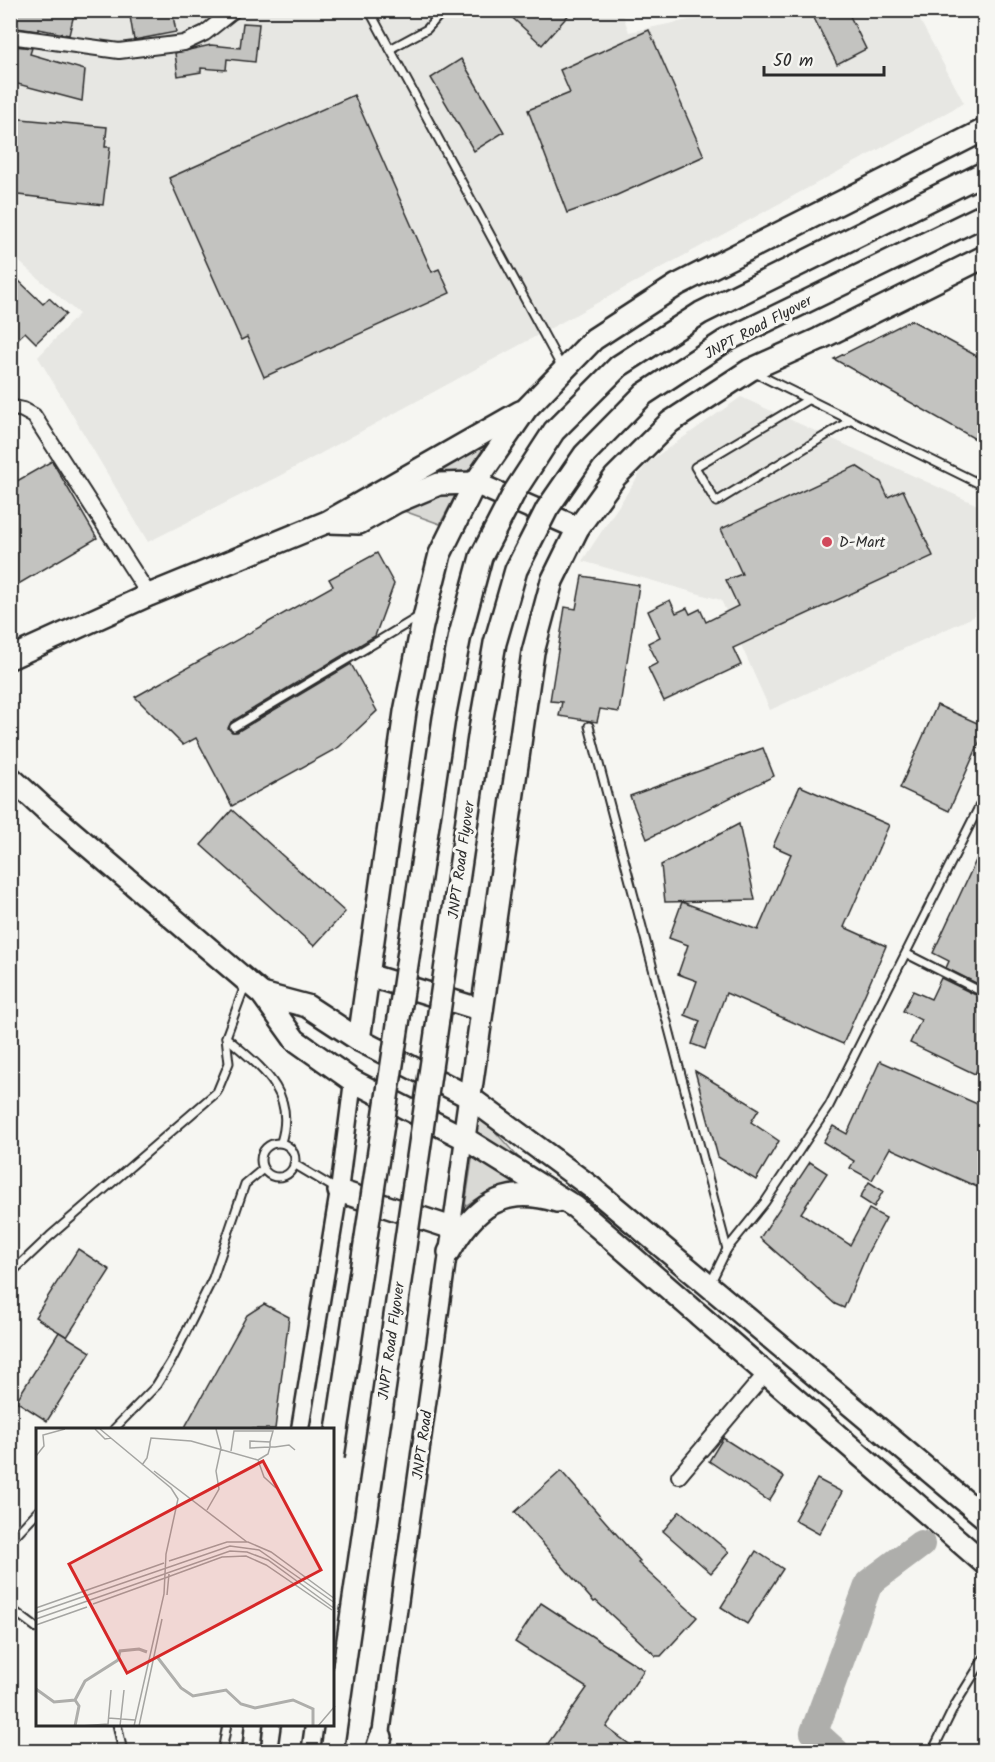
<svg xmlns="http://www.w3.org/2000/svg" width="995" height="1762" font-family="Kalam,sans-serif">
  <style>
    .built { fill: #e7e7e3 }
    .green { fill: #d9d9d5; stroke: #828280; stroke-width: 1.5 }
    .lines { fill: none; stroke-linecap: round; stroke-linejoin: round }
    .river { stroke: #aeaeab; stroke-width: 28 }
    .building { fill: #c3c3c0; stroke: #2b2b2b; stroke-width: 1.5 }
    .service-casing { stroke: #2b2b2b; stroke-width: 11 }
    .minor-casing { stroke: #2b2b2b; stroke-width: 18 }
    .tertiary-casing { stroke: #2b2b2b; stroke-width: 21 }
    .trunk-casing { stroke: #2b2b2b; stroke-width: 26 }
    .service { stroke: #f6f6f2; stroke-width: 7 }
    .minor { stroke: #f6f6f2; stroke-width: 14 }
    .tertiary { stroke: #f6f6f2; stroke-width: 16 }
    .trunk { stroke: #f6f6f2; stroke-width: 21 }
    .trunk-bridge-casing { stroke: #2b2b2b; stroke-width: 26; stroke-linecap: butt }
    .trunk-bridge { stroke: #f6f6f2; stroke-width: 21 }
    .poi-dot { fill: #d1495b; stroke: #f6f6f2; stroke-width: 2 }
    .labels { text-anchor: middle; stroke-width: 6; stroke-linejoin: round; paint-order: stroke }
    .street-label { font-size: 15px; fill: #2b2b2b; stroke: #f6f6f2 }
    .poi-label { font-size: 15px; fill: #2b2b2b; stroke: #f6f6f2; text-anchor: start }
    .inset-river { fill: none; stroke: #aeaeab; stroke-width: 3 }
    .inset-road { fill: none; stroke: #a5a5a2; stroke-width: 1.5 }
    .view { fill: #d62828; fill-opacity: 0.15; stroke: #d62828; stroke-width: 3 }
    .inset-edge { fill: none; stroke: #2b2b2b; stroke-width: 3 }
  </style>
  <rect width="100%" height="100%" fill="#f6f6f2"/>
  <filter id="ink" filterUnits="userSpaceOnUse"><feTurbulence type="fractalNoise" baseFrequency=".0167" numOctaves="2"/><feDisplacementMap in="SourceGraphic" scale="12" xChannelSelector="R" yChannelSelector="G"/><feConvolveMatrix kernelMatrix="1 2 1 2 8 2 1 2 1" color-interpolation-filters="sRGB"/></filter>
  <g filter="url(#ink)">
    <g class="built">
      <path d="M621 10 629 32 733 11H915L964 103 283 474 148 542 38 357 79 314 15 258H11L10 11Z"/>
      <path d="M741 397 984 508V591L973 617 770 710 721 600 582 561 647 463Z"/>
    </g>
    <g class="green">
      <path d="M487 443 469 470 440 524 404 511 371 505Z"/>
      <path d="M479 1114 546 1188C512 1181 494 1186 465 1206Z"/>
    </g>
    <g class="lines">
      <path class="river" d="M836 1752 814 1732 869 1583 921 1544"/>
    </g>
    <g class="building">
      <path d="M13 10H75L69 35 38 29V31L17 28 18 26 10 24Z"/>
      <path d="M160 10H172L176 32 134 40 130 16Z"/>
      <path d="M504 10H573L542 45Z"/>
      <path d="M810 10H847L866 49 837 64Z"/>
      <path d="M243 23 259 24 255 62 227 59 226 70 201 68V72L178 76 175 53 211 45 240 48Z"/>
      <path d="M649 30 704 156 615 196 567 213 528 110 570 93 560 70Z"/>
      <path d="M14 46 32 48 30 54 85 70 82 101 10 82V66Z"/>
      <path d="M461 59 504 132 474 151 431 78Z"/>
      <path d="M354 95 432 272 439 269 450 293 264 377 247 337 241 340 169 178Z"/>
      <path d="M10 118 107 127 105 147H110L103 205 10 194 15 146 10 145Z"/>
      <path d="M18 280 43 304 49 298 66 314 36 343 25 332 10 346V288Z"/>
      <path d="M911 320 984 360V444L834 359Z"/>
      <path d="M52 461 97 538 10 589V485Z"/>
      <path d="M856 466 881 482 888 497 903 490 933 556 733 648 741 665 664 701 648 668 658 663 648 643 660 637 648 611 670 600 676 613 687 608 690 614 700 609 706 622 738 606 726 580 742 574 721 529Z"/>
      <path d="M377 553 394 584 375 636 231 722 228 728 232 732H237L351 664 377 711 339 747 232 806 196 738 183 745 135 697 333 586 329 579Z"/>
      <path d="M582 576 639 585 619 712 600 709 597 722 559 716 562 702 550 701 565 607 576 609Z"/>
      <path d="M937 705 984 726V732L949 811 900 788Z"/>
      <path d="M763 748 774 776 647 839 630 796Z"/>
      <path d="M800 786 889 825 844 927 886 946 843 1044 726 993 705 1049 692 1044 700 1021 685 1015 697 981 678 974 688 945 669 938 682 902 758 930 791 854 773 846Z"/>
      <path d="M232 810 345 912 314 946 201 845Z"/>
      <path d="M739 824 755 900 665 902 661 865Z"/>
      <path d="M984 843V987L946 968 949 961 933 953Z"/>
      <path d="M941 978 984 999V1053L975 1074 910 1043 921 1020 903 1011 913 991 931 999Z"/>
      <path d="M880 1061 984 1107V1190L890 1148 872 1180 850 1168 854 1161 823 1142 833 1126 847 1134Z"/>
      <path d="M695 1071 759 1109 751 1122 779 1141 756 1180 718 1157Z"/>
      <path d="M810 1162 827 1173 801 1213 850 1245 869 1209 886 1218 868 1252 844 1308 835 1304 760 1238Z"/>
      <path d="M869 1182 883 1191 874 1207 860 1198Z"/>
      <path d="M78 1249 110 1270 67 1337 35 1317Z"/>
      <path d="M264 1304 289 1317 275 1429H184L247 1315Z"/>
      <path d="M59 1332 91 1352 47 1421 16 1401Z"/>
      <path d="M723 1438 784 1477 769 1501 709 1461Z"/>
      <path d="M561 1471 640 1561 638 1563 697 1617 661 1656H656L596 1601 594 1602 515 1512Z"/>
      <path d="M817 1479 842 1492 819 1534 794 1520Z"/>
      <path d="M680 1511 729 1552 711 1573 663 1531Z"/>
      <path d="M756 1551 783 1569 747 1624 721 1607Z"/>
      <path d="M541 1603 644 1670 606 1727 640 1752H542L587 1688 515 1642Z"/>
    </g>
    <g class="lines">
      <defs>
        <g id="service">
          <path d="M369 10 562 368"/>
          <path d="M390 49 427 29 444 10"/>
          <path d="M755 373 984 486"/>
          <path d="M809 399 695 467 716 502 851 420"/>
          <path d="M589 726 727 1249"/>
          <path d="M234 727 420 616"/>
          <path d="M907 954 984 993"/>
          <path d="M226 1037C260 1067 297 1091 281 1142"/>
          <circle cx="278" cy="1160" r="17"/>
          <path d="M294 1164 336 1189"/>
          <path d="M10 1274 50 1236 217 1092 229 1063 226 1037 246 983"/>
          <path d="M711 1282 727 1249 765 1202 829 1106 984 797"/>
          <path d="M114 1429 156 1386 172 1360 213 1278 245 1184 263 1169"/>
          <path d="M10 1541 38 1511"/>
          <path d="M10 1608 38 1629"/>
          <path d="M117 1724 123 1752"/>
          <path d="M222 1752 227 1724"/>
          <path d="M932 1752 955 1705 984 1658"/>
        </g>
        <g id="minor">
          <path d="M10 36 119 51 184 43 205 33 234 10"/>
          <path d="M10 407 23 410 34 416 149 595"/>
          <path d="M679 1476 766 1373"/>
        </g>
        <g id="tertiary">
          <path d="M300 1429 339 1191 353 1081"/>
          <path d="M379 1749 464 1138"/>
          <path d="M251 1752 254 1724"/>
        </g>
        <g id="trunk">
          <path d="M328 522 359 523 396 502 439 484 475 483 578 528"/>
          <path d="M10 658 149 595 327 522 520 412"/>
          <path d="M10 777 45 809 262 994 295 1040 353 1081 464 1138 575 1207 984 1563"/>
          <path d="M368 975 482 1010"/>
          <path d="M262 994 307 1006 359 1040 469 1097 591 1187 984 1517"/>
          <path d="M359 1040 405 712 422 626 440 554 475 483 526 409 594 339 677 285 984 130"/>
          <path d="M464 1138 533 652 552 581 578 528 615 477 670 422 750 370 819 339 984 257"/>
          <path d="M339 1191 452 1228"/>
          <path d="M449 1252C474 1207 503 1184 557 1201"/>
          <path d="M289 1752 293 1724"/>
          <path d="M332 1752 343 1674"/>
          <path d="M376 1752 381 1737"/>
        </g>
      </defs>
      <use href="#service" class="service-casing"/>
      <use href="#minor" class="minor-casing"/>
      <use href="#tertiary" class="tertiary-casing"/>
      <use href="#trunk" class="trunk-casing"/>
      <use href="#service" class="service"/>
      <use href="#minor" class="minor"/>
      <use href="#tertiary" class="tertiary"/>
      <use href="#trunk" class="trunk"/>
      <defs>
        <g id="trunk-bridge">
          <path d="M333 1457 444 718 460 635 481 557 515 491 554 431 619 366 701 313 984 173"/>
          <path d="M343 1674 481 723 495 643 516 570 547 509 585 454 644 394 725 341 984 215"/>
        </g>
      </defs>
      <use href="#trunk-bridge" class="trunk-bridge-casing"/>
      <use href="#trunk-bridge" class="trunk-bridge"/>
    </g>
  </g>
  <circle class="poi-dot" cx="827" cy="542" r="6"/>
  <g class="labels">
    <g class="street-label">
      <text transform="translate(758 327) rotate(-28)" y="5">JNPT Road Flyover</text>
      <text transform="translate(461 860) rotate(-82)" y="5">JNPT Road Flyover</text>
      <text transform="translate(391 1341) rotate(-82)" y="5">JNPT Road Flyover</text>
      <text transform="translate(422 1445) rotate(-82)" y="5">JNPT Road</text>
    </g>
    <g class="poi-label">
      <text x="839" y="547">D-Mart</text>
    </g>
  </g>
  <g transform="translate(36 1428)">
    <rect width="298" height="298" fill="#f6f6f2"/>
    <path class="inset-river" d="M122 230 145 260 157 268 190 262 205 276 219 280 257 272 277 281V298M0 261 18 274 39 272 49 253 82 232 84 223 103 221 111 224M39 272 43 278 39 298"/>
    <path class="inset-road" d="M59 1 69 11 75 10M64 1 135 60 142 71 130 126 128 166 98 298M195 23 198 3H237L234 14M0 28 8 18 7 7 29 1M222 32 232 26 234 19V14L214 13V20L234 19H239L253 17 259 22M106 37 111 30 115 10 155 13 222 32 228 49 240 60M118 43 211 114M171 82 183 61 180 43 185 20 180 1M133 133 191 114H212L235 124 299 171M129 150 186 129 210 128 230 137 296 182M131 167 133 146M57 176 129 150M0 180 128 135M0 185 194 118 223 122 299 175M0 191 194 123 211 124 232 132 299 181M0 197 51 179M0 222V241M72 290 99 292M45 298 72 296 75 262M84 298 88 262M103 298 126 191M282 298 299 278"/>
    <path class="view" d="M227 33 285 142 91 245 33 136Z"/>
    <rect width="298" height="298" class="inset-edge"/>
  </g>
  <rect width="995" height="1762" fill="none" stroke="#f6f6f2" stroke-width="36"/>
  <rect x="18" y="18" width="959" height="1726" fill="none" stroke="#2b2b2b" stroke-width="2" filter="url(#ink)"/>
  <path d="M764 66v9h120v-9" fill="none" stroke="#2b2b2b" stroke-width="3"/>
  <text x="773" y="66" font-size="18" fill="#2b2b2b" stroke="#f6f6f2" stroke-width="4.5" paint-order="stroke">50 m</text>
</svg>
